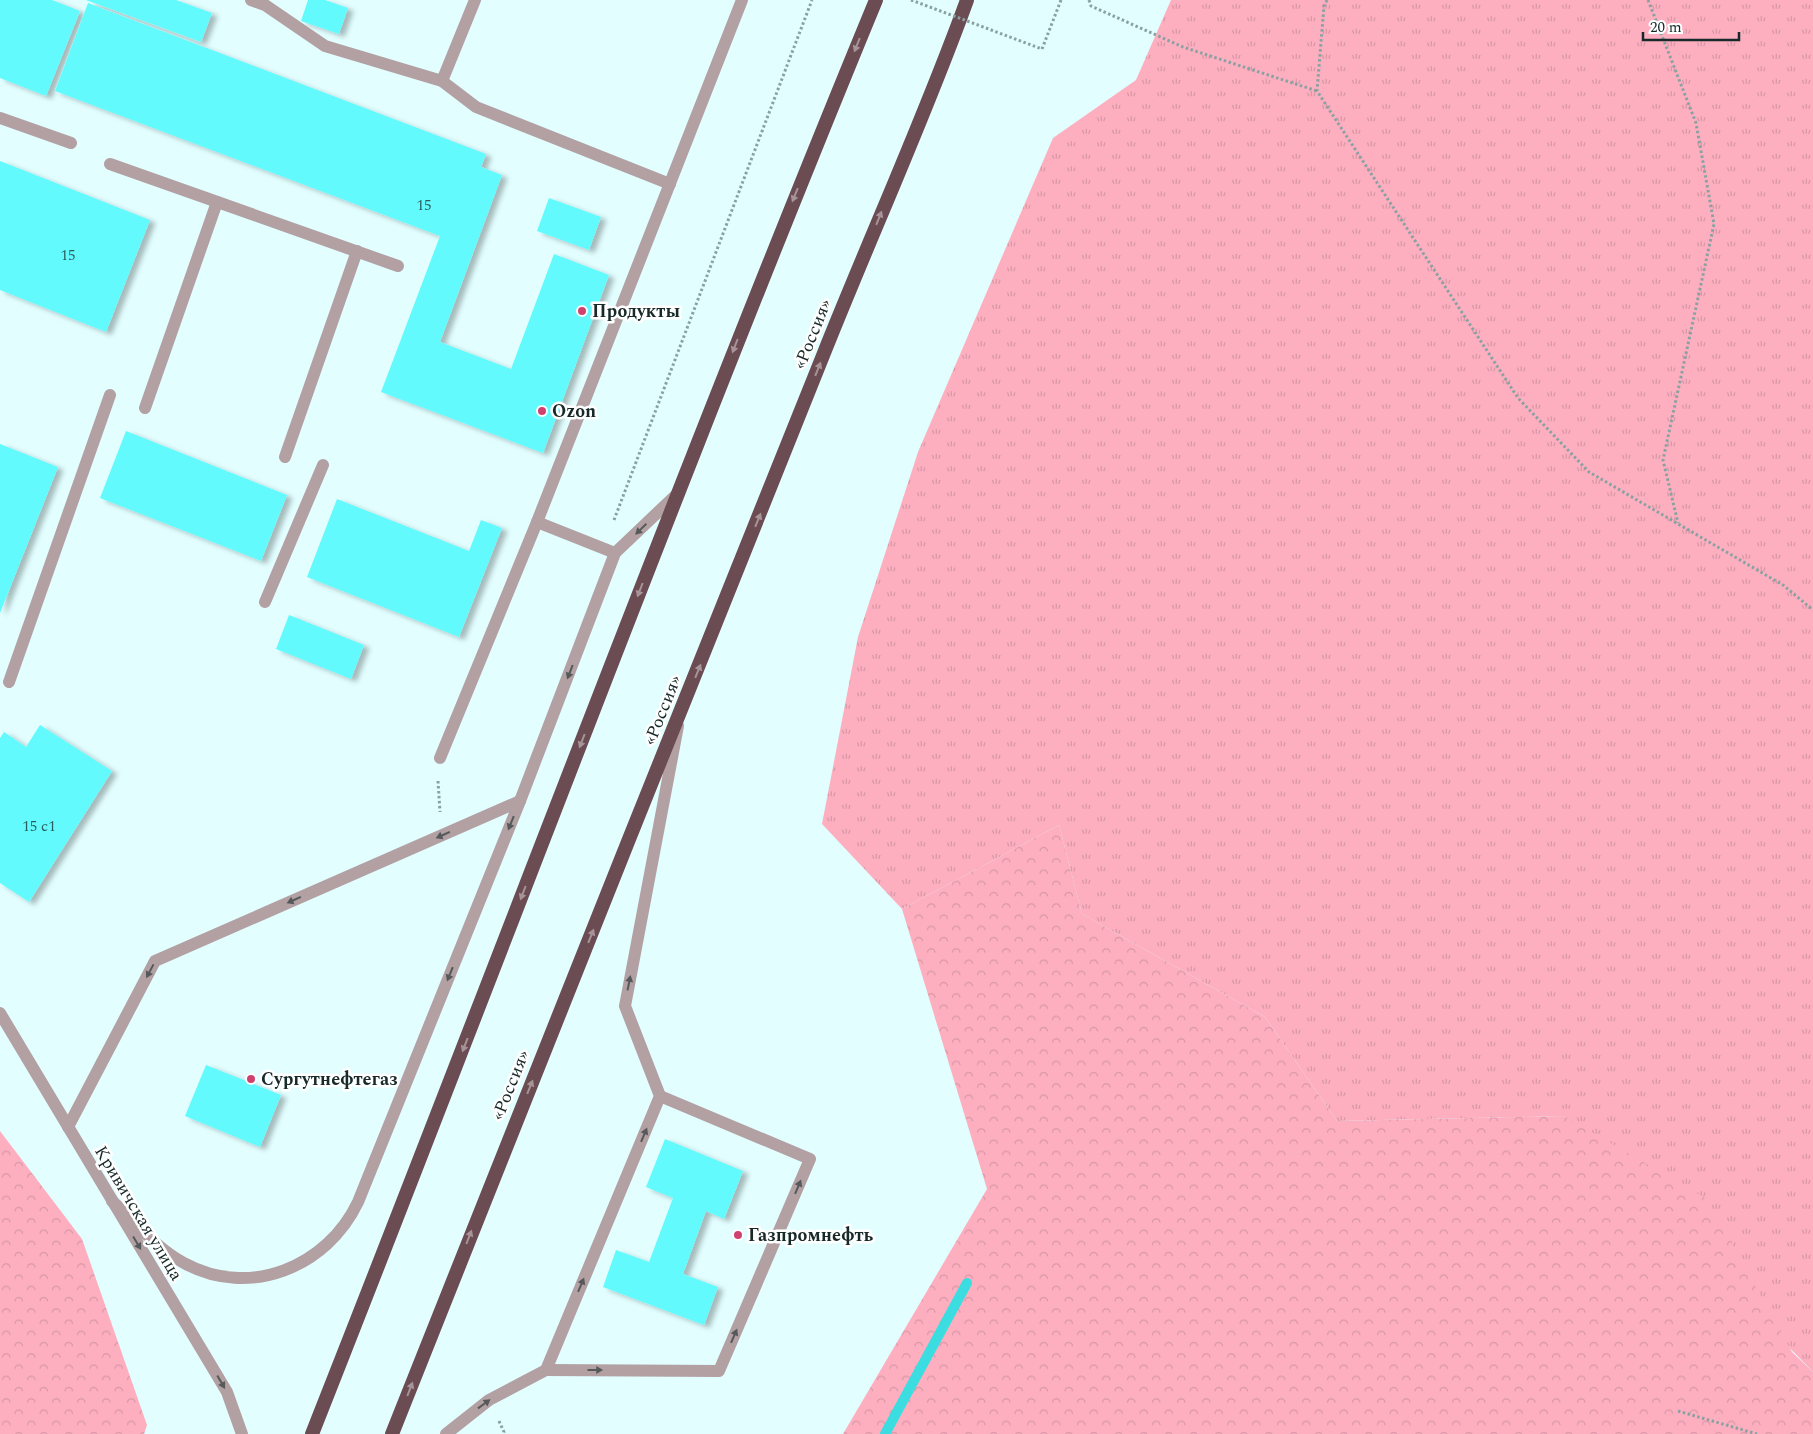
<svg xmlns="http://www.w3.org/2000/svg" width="1813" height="1434" font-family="Spectral,serif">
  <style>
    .grass { fill: url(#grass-tufts) }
    .forest { fill: url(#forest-crowns) }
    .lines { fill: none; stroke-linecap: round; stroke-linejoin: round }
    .stream { stroke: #3cdde1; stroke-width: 10 }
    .building { fill: #62fafd; filter: url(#shadow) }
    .path { stroke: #8aa1a2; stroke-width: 3; stroke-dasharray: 2.5 2.5; stroke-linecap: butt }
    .service { stroke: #b2a0a3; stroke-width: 12 }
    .minor { stroke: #b2a0a3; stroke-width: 12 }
    .tertiary { stroke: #b2a0a3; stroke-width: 12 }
    .trunk { stroke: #6c4c53; stroke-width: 14 }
    .path-bridge { stroke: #8aa1a2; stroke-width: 3; stroke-dasharray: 2.5 2.5; stroke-linecap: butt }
    .oneway { fill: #a79498 }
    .oneway2 { fill: #55595a }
    .poi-dot { fill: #cf416f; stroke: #fff; stroke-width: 2 }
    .labels { text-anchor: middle; stroke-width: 5; stroke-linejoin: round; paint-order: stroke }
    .number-label { font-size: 15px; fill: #2a5d5e }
    .poi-label { font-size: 18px; font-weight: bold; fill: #172929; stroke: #fff; text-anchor: start }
    .street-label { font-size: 18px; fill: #172929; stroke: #fff }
  </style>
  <defs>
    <pattern id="grass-tufts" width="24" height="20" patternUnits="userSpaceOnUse" patternTransform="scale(1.25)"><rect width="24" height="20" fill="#fdafc0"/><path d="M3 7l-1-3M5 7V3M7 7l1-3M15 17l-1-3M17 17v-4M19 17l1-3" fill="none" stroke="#d897a5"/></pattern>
    <pattern id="forest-crowns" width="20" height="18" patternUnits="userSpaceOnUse" patternTransform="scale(1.25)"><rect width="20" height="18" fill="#fdafc0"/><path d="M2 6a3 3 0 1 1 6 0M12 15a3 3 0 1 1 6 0" fill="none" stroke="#d897a5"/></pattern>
    <filter id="shadow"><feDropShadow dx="5.5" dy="3" stdDeviation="2.5" flood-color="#0004"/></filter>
  </defs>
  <rect width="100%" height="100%" fill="#e2feff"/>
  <path class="grass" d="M1171 0H1813V1372L1564 1116 1337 1121 1265 1017 1082 914 1059 825 902 909 822 824 858 637 918 452 1053 138 1136 80Z"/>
  <g class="forest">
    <path d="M1059 825 1082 914 1265 1017 1337 1121 1564 1116 1707 1199 1792 1352 1813 1372V1434H843L987 1189 902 909Z"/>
    <path d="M0 1131 82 1239 147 1425 144 1434H0Z"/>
  </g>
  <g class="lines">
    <path class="stream" d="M885 1434 967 1283"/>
  </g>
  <g class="building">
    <path d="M0 0H52L80 11 46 96 0 78Z"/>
    <path d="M86 0H176L212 13 201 42Z"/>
    <path d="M308 0H325L348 8 339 34 301 21Z"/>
    <path d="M88 3 486 154 481 167 502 175 440 342 511 369 554 254 609 275 543 453 381 392 440 236 55 91Z"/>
    <path d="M0 161 150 220 106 332 0 290Z"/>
    <path d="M549 198 601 217 589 250 537 231Z"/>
    <path d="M126 431 287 495 261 561 100 498Z"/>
    <path d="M0 444 58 467 0 613Z"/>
    <path d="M337 499 469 551 481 520 502 528 459 637 307 577Z"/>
    <path d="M289 615 364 645 351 679 276 649Z"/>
    <path d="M40 725 112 771 29 902 0 883V738L4 732 26 747Z"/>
    <path d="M206 1065 281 1095 260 1147 185 1116Z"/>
    <path d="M665 1139 743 1171 724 1219 706 1211 683 1274 718 1287 704 1325 603 1287 616 1250 649 1262 673 1198 646 1187Z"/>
  </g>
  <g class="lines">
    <g class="path">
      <path d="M1089 0 1091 6 1183 47 1317 91"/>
      <path d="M1327 0 1324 6 1317 91 1518 398 1589 472 1783 585 1813 610"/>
      <path d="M1648 0 1696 123 1714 224 1663 460 1678 523"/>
      <path d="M1042 49 1061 0"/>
      <path d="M614 520 812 0"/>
      <path d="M438 781 440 812"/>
      <path d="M1678 1411 1757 1434"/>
      <path d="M499 1421 504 1432 503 1434"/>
    </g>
    <g class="service">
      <path d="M251 0 265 5 325 46 442 81 476 107 670 184"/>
      <path d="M442 81 475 0"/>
      <path d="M0 118 71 143"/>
      <path d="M110 164 398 266"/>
      <path d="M145 408 217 202"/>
      <path d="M285 457 357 251"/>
      <path d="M265 602 323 465"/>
      <path d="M9 682 110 395"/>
      <path d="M440 758 537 522"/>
      <path d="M68 1127 155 961 520 801"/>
      <path d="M546 1370 719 1371 810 1159 660 1096"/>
      <path d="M446 1434 489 1400 546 1370 660 1096 625 1006 678 726"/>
    </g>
    <path class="minor" d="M615 553 537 522 742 0"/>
    <g class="tertiary">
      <path d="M0 1013 227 1392 242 1434"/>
      <path d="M112 1201C134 1221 157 1249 184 1263 250 1299 327 1267 358 1202L520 801 615 553 676 495"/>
    </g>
    <g class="trunk">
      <path d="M312 1434C501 956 680 475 876 0"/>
      <path d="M392 1434C533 1072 681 714 824 353 871 235 924 119 967 0"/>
    </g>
    <path class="path-bridge" d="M911 0 1042 49"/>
  </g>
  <defs><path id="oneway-solid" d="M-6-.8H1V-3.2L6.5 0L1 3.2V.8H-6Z" transform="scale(1.25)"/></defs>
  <g class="oneway">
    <use href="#oneway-solid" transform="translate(857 45) rotate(112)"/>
    <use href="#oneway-solid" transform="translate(795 195) rotate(112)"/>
    <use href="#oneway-solid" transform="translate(879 218) rotate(-68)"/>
    <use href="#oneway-solid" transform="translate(735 346) rotate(111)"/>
    <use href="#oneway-solid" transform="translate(818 369) rotate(-68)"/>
    <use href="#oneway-solid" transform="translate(758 520) rotate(-68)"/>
    <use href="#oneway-solid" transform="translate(640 590) rotate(111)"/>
    <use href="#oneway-solid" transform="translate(698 671) rotate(-68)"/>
    <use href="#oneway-solid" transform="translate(582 741) rotate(111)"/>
    <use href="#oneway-solid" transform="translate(523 893) rotate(111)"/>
    <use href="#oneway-solid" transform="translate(591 936) rotate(-68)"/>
    <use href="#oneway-solid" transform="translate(465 1045) rotate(111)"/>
    <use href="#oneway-solid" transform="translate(530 1087) rotate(-68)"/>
    <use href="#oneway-solid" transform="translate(469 1237) rotate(-69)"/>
    <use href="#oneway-solid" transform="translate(410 1389) rotate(-69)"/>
  </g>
  <g class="oneway2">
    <use href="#oneway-solid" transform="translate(641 529) rotate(136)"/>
    <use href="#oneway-solid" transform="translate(570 672) rotate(111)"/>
    <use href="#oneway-solid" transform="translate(511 823) rotate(112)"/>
    <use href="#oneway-solid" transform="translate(443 835) rotate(156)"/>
    <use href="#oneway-solid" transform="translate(294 900) rotate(156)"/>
    <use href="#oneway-solid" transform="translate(150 971) rotate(118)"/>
    <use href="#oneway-solid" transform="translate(450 974) rotate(112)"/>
    <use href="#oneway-solid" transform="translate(629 983) rotate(-79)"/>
    <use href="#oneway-solid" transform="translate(644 1135) rotate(-67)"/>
    <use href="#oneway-solid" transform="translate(798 1187) rotate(-67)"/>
    <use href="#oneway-solid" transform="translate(137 1243) rotate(59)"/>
    <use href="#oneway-solid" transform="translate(581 1285) rotate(-67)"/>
    <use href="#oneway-solid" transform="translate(734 1336) rotate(-67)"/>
    <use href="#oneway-solid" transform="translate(595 1370)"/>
    <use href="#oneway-solid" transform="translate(221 1382) rotate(60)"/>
    <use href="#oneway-solid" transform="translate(484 1404) rotate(-36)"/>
  </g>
  <g class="poi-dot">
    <circle cx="582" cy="311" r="5"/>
    <circle cx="542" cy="411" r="5"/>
    <circle cx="251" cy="1079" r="5"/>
    <circle cx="738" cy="1235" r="5"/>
  </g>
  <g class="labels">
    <g class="number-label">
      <text x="424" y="210">15</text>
      <text x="68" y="260">15</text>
      <text x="39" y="831">15 с1</text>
    </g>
    <g class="poi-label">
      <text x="592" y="317">Продукты</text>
      <text x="552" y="417">Ozon</text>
      <text x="261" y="1085">Сургутнефтегаз</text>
      <text x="748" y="1241">Газпромнефть</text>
    </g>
    <g class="street-label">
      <text transform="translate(812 334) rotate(-68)" y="6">«Россия»</text>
      <text transform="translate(662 710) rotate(-68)" y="6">«Россия»</text>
      <text transform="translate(510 1085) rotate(-68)" y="6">«Россия»</text>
      <text transform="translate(139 1213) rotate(59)" y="6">Кривичская улица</text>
    </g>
  </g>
  <path d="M1643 32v8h96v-8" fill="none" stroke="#172929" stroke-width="2.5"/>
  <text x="1650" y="32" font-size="15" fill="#172929" stroke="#ffffff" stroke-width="4" paint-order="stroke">20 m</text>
</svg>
